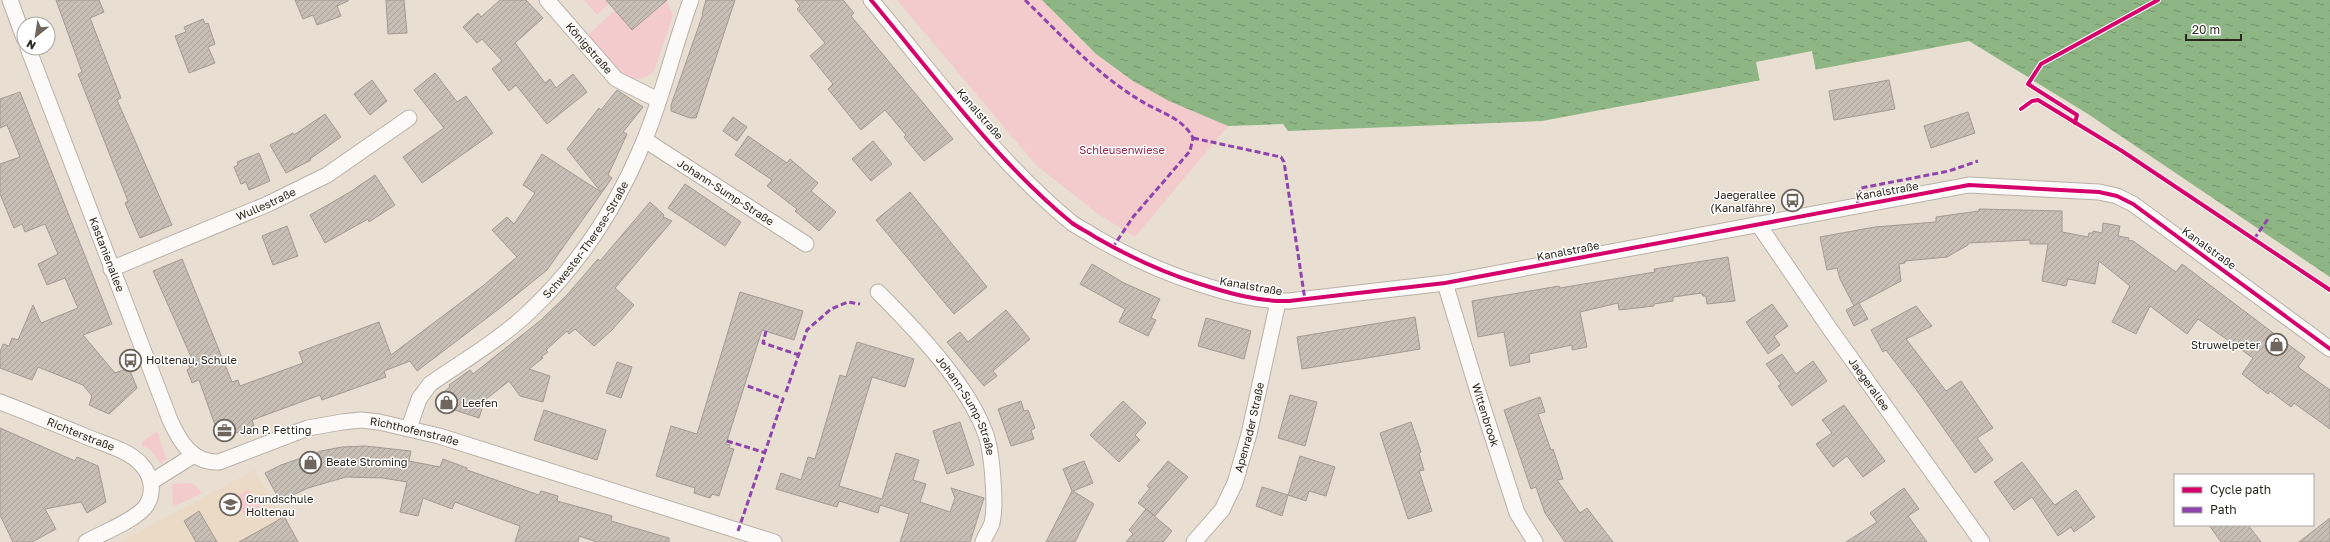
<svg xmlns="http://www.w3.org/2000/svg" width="2330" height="542" font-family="'Golos Text',sans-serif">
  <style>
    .built { fill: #ebdac5 }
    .green { fill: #f4cbcd }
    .water { fill: url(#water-ripples) }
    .pier { fill: #e8ded2 }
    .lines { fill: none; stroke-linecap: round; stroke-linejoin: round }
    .ferry { stroke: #123d10; stroke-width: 1; stroke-dasharray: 5 4; stroke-linecap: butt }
    .building { fill: url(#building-hatch); stroke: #a39a93 }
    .street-casing { stroke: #b9b1a8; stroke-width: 17 }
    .street { stroke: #fcfaf8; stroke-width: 15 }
    .quiet { stroke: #8e44ad; stroke-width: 3; stroke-dasharray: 6 3; stroke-linecap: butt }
    .cycleway-casing { stroke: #fff; stroke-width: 6 }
    .cycleway { stroke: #d6006c; stroke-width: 4 }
    .labels { text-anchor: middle; stroke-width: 3; stroke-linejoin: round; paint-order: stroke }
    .street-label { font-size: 11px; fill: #2c261e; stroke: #fff }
    .park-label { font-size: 11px; fill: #91264a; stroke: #fff }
    .poi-label { font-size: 11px; fill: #2c261e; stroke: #fff; text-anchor: start }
  </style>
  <defs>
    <pattern id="water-ripples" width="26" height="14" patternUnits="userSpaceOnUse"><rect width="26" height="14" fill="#8eb584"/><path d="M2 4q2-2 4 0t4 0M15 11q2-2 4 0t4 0" fill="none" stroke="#74936b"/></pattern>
    <pattern id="building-hatch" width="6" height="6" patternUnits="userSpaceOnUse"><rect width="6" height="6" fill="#c7beb6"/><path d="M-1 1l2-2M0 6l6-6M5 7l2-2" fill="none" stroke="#aba39c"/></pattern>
  </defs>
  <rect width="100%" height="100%" fill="#e8ded2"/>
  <path class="built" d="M255 470 281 518 284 516 299 542H120Z"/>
  <g class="green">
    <path d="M584 0H606L609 4 597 15Z"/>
    <path d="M666 0 673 15 654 71C629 96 602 55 585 38L615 10 632 30Z"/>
    <path d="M897 0H1042C1060 18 1077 38 1096 54 1135 87 1181 106 1228 126L1135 237 1098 214 1036 165Z"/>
    <path d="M157 431 167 459 160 463 151 450 141 445 143 441Z"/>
    <path d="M192 483 202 493 173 507 172 484Z"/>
    <path d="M249 489 261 509 246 518 234 498Z"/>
  </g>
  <path class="water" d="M1042 0H2330V277L2088 114 1969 41 1542 121 1288 131 1283 124 1228 126 1169 101 1133 81 1096 54Z"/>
  <path class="pier" d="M1812 51 1816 71 1760 82 1756 62Z"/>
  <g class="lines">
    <path class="ferry" d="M2041 64 2158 0"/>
  </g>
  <g class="building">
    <path d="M56 0H99L104 12 90 18 121 98 117 100 172 225 140 238 125 203 128 201 78 74 82 72Z"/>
    <path d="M295 0H348V1L337 6 341 16 317 25 313 15 303 19Z"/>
    <path d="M386 0H404L407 33 388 34Z"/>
    <path d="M500 0H526L543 18 515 43 545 83 550 79 556 88 573 74 587 92 547 124 516 85 509 91 492 69 502 61 482 39 477 43 463 27 478 13 481 17Z"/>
    <path d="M606 0H667L632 30Z"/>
    <path d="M706 0H735L696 118H690L671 111V105L703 14H702Z"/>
    <path d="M795 0H843L854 13 851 16 953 139 924 161 904 137 906 135 885 110 861 130 828 89 833 84 810 56 825 43 797 9 800 6Z"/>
    <path d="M203 19 205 24 208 23 215 44 208 47 215 63 189 73 175 36 186 32 184 27Z"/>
    <path d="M435 73 457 102 466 96 493 133 422 183 403 157 444 128 414 90Z"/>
    <path d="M372 80 387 101 370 115 354 94Z"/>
    <path d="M1889 80 1895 109 1834 120 1829 91Z"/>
    <path d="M617 90 643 107 623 132 627 134 608 175 612 178 547 270 500 308 417 371 410 361 384 371 386 377 322 400 320 395 252 420 254 426 220 439 199 380 192 383 187 370 190 368 187 361 192 359 153 271 182 259 232 382 238 380 240 386 303 363 299 352 379 322 391 355 484 285 517 257 492 230 507 217 514 224 535 193 523 185 542 154 601 192 567 149 599 108 601 110Z"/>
    <path d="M20 92 112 324 83 335 115 373 129 368 137 388 109 414 89 405 92 396 83 385 38 367 32 380 0 368V352L3 344 9 346 12 338 18 340 33 305 41 323 78 308 65 278 47 285 38 264 58 254 45 224 25 232 22 224 14 228 0 194V164L20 157 7 125 0 128V99Z"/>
    <path d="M1968 112 1975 133 1931 148 1924 126Z"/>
    <path d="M325 114 341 137 310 159 311 160 286 173 270 145 293 133 294 135Z"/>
    <path d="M733 117 747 127 737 141 723 131Z"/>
    <path d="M748 136 787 163 790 159 818 183 811 191 836 212 819 231 795 211 797 209 767 186 772 180 735 155Z"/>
    <path d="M873 141 892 164 871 181 852 159Z"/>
    <path d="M259 153 270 181 249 190 246 182 241 184 234 167 238 165 237 162Z"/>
    <path d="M375 175 395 205 369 222 368 219 325 243 310 215 350 192Z"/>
    <path d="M685 184 741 222 725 246 668 208Z"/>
    <path d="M910 192 987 287 954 314 876 220Z"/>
    <path d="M650 202 664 215 663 217 672 221 615 288 634 305 612 330 594 346 575 329 569 334 567 331 546 350 548 352 541 357 543 358 529 369 550 376 543 402 520 396 509 381 485 400 479 418 442 406 440 395 450 387 449 385 470 370 473 374 541 320 567 295 598 259 600 261Z"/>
    <path d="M1979 209 2062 211V232L2088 237 2089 233H2093V231L2102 233 2103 223 2120 226 2118 236 2129 238 2128 240 2133 241 2176 272 2182 264 2305 357 2298 367 2330 390V429L2294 403 2291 407 2270 391 2268 394 2242 374 2253 358 2198 319 2187 334 2150 306 2136 334 2112 322 2130 286 2099 261 2095 284 2068 279 2066 286 2042 281 2048 244H2030V240L1968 243V245L1947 257 1905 261V263L1899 264 1901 281 1854 306 1840 279 1837 268 1827 270 1820 237 1875 227 1936 222V217L1979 211Z"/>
    <path d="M287 226 298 256 273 265 262 236Z"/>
    <path d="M1728 257 1735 301 1707 304 1706 296H1703L1702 293 1673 297V301L1654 304V306L1619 310 1618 303 1580 312 1587 347 1572 350V345L1529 354 1530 362 1510 366 1504 332 1478 337 1472 301 1559 286 1560 288 1655 272 1654 269Z"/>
    <path d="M1092 264 1124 283 1160 299 1151 318 1156 320 1148 336 1119 322 1125 309 1080 284Z"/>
    <path d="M740 292 803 311 794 340 762 330 726 444 730 445 729 448 734 449 719 496 712 494 710 498 694 493 695 488 656 476 671 426 697 434Z"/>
    <path d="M1859 303 1868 319 1854 326 1846 310Z"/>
    <path d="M1772 304 1788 326 1774 336 1780 345 1768 354 1746 322Z"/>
    <path d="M1916 306 1932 326 1906 339 1946 391 1961 381 1993 428 1977 438 1993 460 1975 473 1918 392 1886 350 1883 352 1871 330Z"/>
    <path d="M1006 310 1030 339 993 371 997 376 984 386 947 342 960 332 968 342Z"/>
    <path d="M1415 317 1420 349 1302 369 1297 337Z"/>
    <path d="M1206 318 1251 331 1244 359 1198 346Z"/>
    <path d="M857 342 914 359 905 387 872 377 839 486 882 499 896 453 919 460 913 480 926 484 920 502 950 512 955 498 951 488 984 498 970 542H900L909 514 880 505 878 513 839 501 837 507 776 489 781 473 801 480 808 457 815 459 840 375 846 377Z"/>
    <path d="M1782 354 1796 374 1813 361 1827 381 1792 406 1778 386 1781 384 1766 364Z"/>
    <path d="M617 362 632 367 621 398 606 393Z"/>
    <path d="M1290 395 1317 402 1305 446 1278 438Z"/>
    <path d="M1540 397 1545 412 1538 414 1551 450 1553 449 1563 479 1557 480 1580 513 1587 508 1613 542H1565L1545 513 1536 487 1531 489 1504 410Z"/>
    <path d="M1021 401 1024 411 1028 410 1035 428 1031 430 1034 439 1011 446 998 409Z"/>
    <path d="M1123 401 1146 423 1135 435 1140 440 1119 462 1090 435Z"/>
    <path d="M1844 405 1885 461 1863 477 1847 456 1833 467 1816 444 1832 433 1822 420Z"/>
    <path d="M544 410 606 430 597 460 534 440Z"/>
    <path d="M960 422 974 465 947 474 933 431Z"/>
    <path d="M1411 422 1421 452 1419 453 1424 470 1419 471 1432 511 1408 519 1380 433Z"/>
    <path d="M0 428 75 461 77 457 98 466 106 502 87 513 81 502 45 509 56 529 32 542H13L0 515Z"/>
    <path d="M365 446 411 451 409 461 440 467 443 459 467 468V470L539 495 541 491 558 496 557 501 612 516 611 521 669 538V542H597L579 536 578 542H515L520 526 455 502 452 509 423 498 418 516 400 512 407 482 383 478 346 477 308 488 280 501 265 473 281 465 321 451 342 447Z"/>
    <path d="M1300 456 1335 467 1326 496 1309 491 1306 501 1288 495Z"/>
    <path d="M1084 461 1093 483 1073 491 1094 504 1075 542H1046L1072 491 1063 469Z"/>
    <path d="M1168 461 1188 477 1155 516 1138 503 1150 488 1147 486Z"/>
    <path d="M2022 462 2052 502 2055 505 2076 490 2095 517 2074 532 2071 527 2058 536 2032 497 2014 510 1994 482Z"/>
    <path d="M1262 487 1288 495 1282 516 1256 506Z"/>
    <path d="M1904 488 1919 509 1908 516 1927 542H1846L1877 522 1870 513Z"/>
    <path d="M1146 509 1172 531 1163 542H1126L1133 534 1129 530Z"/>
    <path d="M199 511 217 542H196L184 521Z"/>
    <path d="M284 516 298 542H239L275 522Z"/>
    <path d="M2330 518V542H2299Z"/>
    <path d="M2209 525H2248L2261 542H2221Z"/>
  </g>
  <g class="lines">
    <defs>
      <g id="street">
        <path d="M10 0 24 38"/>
        <path id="s1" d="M547 0 616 79 658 100"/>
        <path d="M871 0C934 75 996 161 1072 223 1079 228 1088 232 1095 237 1128 256 1164 273 1200 284 1228 293 1259 302 1289 301L1445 283 1969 185 2099 192 2117 196 2133 204 2330 349"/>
        <path id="s2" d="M28 48 170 420C180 442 192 463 219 462L308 428 342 422 361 420 379 422 439 436 774 542"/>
        <path id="s3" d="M645 140 806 244"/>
        <path id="s4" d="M1758 224 1830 329 1982 542"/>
        <path id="s5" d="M111 269 268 204 327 175 409 118"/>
        <path id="s6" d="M1445 283 1478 392 1517 513 1535 542"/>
        <path id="s7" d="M878 292C916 330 968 384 986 435 991 450 992 465 993 480 994 493 995 510 992 523 990 530 985 535 983 542"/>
        <path id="s8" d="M0 402C29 413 58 425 87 437 104 444 128 450 141 464 152 476 155 492 146 506 136 520 102 533 86 542"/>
        <path id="s9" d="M409 428 419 399 430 384C463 361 501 339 530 311 580 264 618 204 644 141 663 96 674 46 691 0"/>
        <path d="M151 482 194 455"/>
        <path id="s10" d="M1194 542 1222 510 1235 483 1249 434 1278 302"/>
      </g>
    </defs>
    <use href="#street" class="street-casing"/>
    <use href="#street" class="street"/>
    <g class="quiet">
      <path d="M1025 0C1063 37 1101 79 1148 105 1165 114 1184 120 1193 138L1190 151 1133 217 1113 247"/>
      <path d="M1193 138 1281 157 1284 162 1305 300"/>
      <path d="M1857 205 1861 188 1949 171 1978 161"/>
      <path d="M2254 239 2268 219"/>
      <path d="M766 331 763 343 799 355"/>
      <path d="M786 392 807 330 831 309 848 302 860 304"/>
      <path d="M727 441 766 453"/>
      <path d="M738 531 783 399 745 385"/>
    </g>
    <defs>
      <g id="cycleway">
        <path d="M871 0C934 75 996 161 1072 223 1079 228 1088 232 1095 237 1128 256 1164 273 1200 284 1228 293 1259 302 1289 301L1445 283 1969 185 2099 192 2117 196 2133 204 2330 349"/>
        <path d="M2021 109 2032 101 2038 100 2122 151 2330 290"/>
        <path d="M2075 123 2077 115 2028 84 2041 64 2158 0"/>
      </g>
    </defs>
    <use href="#cycleway" class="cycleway-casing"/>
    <use href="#cycleway" class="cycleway"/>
  </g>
  <defs>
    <symbol id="bus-ring" viewBox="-11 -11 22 22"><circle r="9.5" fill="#fff" stroke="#6e665d" stroke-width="1.5"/><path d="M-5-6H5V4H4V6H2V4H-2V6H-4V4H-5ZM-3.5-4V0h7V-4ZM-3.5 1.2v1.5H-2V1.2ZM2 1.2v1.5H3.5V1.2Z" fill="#6e665d"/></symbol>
    <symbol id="shop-ring" viewBox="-11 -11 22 22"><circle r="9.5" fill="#fff" stroke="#6e665d" stroke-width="1.5"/><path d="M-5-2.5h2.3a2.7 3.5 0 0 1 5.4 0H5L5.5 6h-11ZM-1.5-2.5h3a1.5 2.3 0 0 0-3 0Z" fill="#6e665d"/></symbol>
    <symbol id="office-ring" viewBox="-11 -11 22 22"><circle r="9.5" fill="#fff" stroke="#6e665d" stroke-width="1.5"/><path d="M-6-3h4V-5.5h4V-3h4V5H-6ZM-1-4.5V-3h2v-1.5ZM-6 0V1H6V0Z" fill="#6e665d"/></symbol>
    <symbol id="school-ring" viewBox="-11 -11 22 22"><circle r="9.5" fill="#fff" stroke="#6e665d" stroke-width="1.5"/><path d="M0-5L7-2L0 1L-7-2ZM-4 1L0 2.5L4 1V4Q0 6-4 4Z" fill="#6e665d"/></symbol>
  </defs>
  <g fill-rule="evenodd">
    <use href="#bus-ring" x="1780" y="188" width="25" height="25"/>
    <use href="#shop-ring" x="2264" y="332" width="25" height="25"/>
    <use href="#bus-ring" x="118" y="348" width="25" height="25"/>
    <use href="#shop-ring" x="434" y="390" width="25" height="25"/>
    <use href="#office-ring" x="212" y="418" width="25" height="25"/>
    <use href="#shop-ring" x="298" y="450" width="25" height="25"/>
    <use href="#school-ring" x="218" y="492" width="25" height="25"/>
  </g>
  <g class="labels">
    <g class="street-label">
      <text dy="4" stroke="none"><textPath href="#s1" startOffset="64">Königstraße</textPath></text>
      <text transform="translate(980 114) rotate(49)" y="4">Kanalstraße</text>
      <text transform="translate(1887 191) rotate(-10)" y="4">Kanalstraße</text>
      <text dy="4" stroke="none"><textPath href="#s3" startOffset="96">Johann-Sump-Straße</textPath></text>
      <text dy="4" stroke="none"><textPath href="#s5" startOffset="168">Wullestraße</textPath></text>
      <text dy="4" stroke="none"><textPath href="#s9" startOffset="264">Schwester-Therese-Straße</textPath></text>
      <text transform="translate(2209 248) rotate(36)" y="4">Kanalstraße</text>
      <text transform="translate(1568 251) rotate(-11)" y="4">Kanalstraße</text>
      <text dy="4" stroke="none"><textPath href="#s2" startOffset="221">Kastanienallee</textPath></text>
      <text transform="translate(1251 286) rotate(10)" y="4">Kanalstraße</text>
      <text dy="4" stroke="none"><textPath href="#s4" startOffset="195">Jaegerallee</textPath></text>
      <text dy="4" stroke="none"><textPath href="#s7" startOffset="145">Johann-Sump-Straße</textPath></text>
      <text dy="4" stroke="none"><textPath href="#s6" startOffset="138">Wittenbrook</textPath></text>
      <text dy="4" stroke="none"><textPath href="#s10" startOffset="130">Apenrader Straße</textPath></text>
      <text dy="4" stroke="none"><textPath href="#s2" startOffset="671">Richthofenstraße</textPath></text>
      <text dy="4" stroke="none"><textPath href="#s8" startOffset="87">Richterstraße</textPath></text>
    </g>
    <g class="park-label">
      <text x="1122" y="154">Schleusenwiese</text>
    </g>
    <g class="poi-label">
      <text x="1776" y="199" text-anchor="end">Jaegerallee<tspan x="1776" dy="13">(Kanalfähre)</tspan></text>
      <text x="2260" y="349" text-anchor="end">Struwelpeter</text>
      <text x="146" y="364">Holtenau, Schule</text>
      <text x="462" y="407">Leefen</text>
      <text x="240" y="434">Jan P. Fetting</text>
      <text x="326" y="466">Beate Stroming</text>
      <text x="246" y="503">Grundschule<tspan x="246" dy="13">Holtenau</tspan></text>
    </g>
  </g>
  <rect x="2174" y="474" width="140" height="52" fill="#ffffff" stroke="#aba8a5"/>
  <rect x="2182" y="487" width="20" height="6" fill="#d6006c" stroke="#aba8a5"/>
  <text x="2210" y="494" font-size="12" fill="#2c261e">Cycle path</text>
  <rect x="2182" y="507" width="20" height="6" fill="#8e44ad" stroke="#aba8a5"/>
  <text x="2210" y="514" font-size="12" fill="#2c261e">Path</text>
  <g transform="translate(36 36) rotate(210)"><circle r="19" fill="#ffffff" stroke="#aba8a5"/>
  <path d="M0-3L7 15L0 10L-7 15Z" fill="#6e665d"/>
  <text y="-6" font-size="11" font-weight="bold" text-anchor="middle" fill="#2c261e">N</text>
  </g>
  <path d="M2186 34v6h55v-6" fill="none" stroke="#2c261e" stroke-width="2"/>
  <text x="2192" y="34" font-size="12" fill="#2c261e" stroke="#ffffff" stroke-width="3" paint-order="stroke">20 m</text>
</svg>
